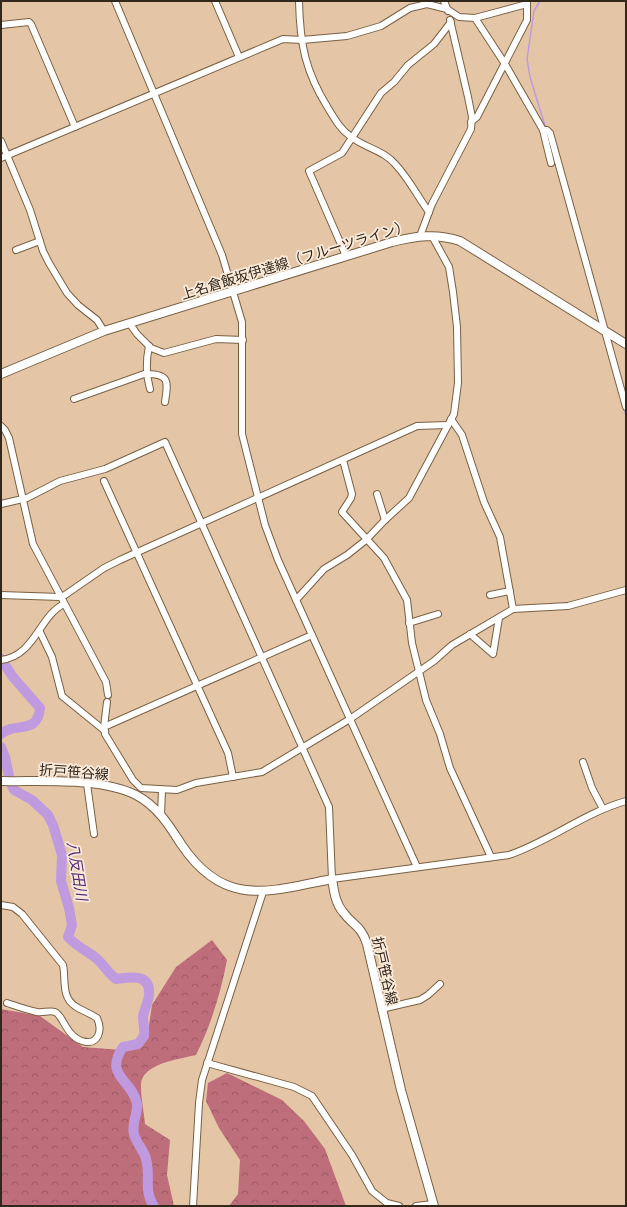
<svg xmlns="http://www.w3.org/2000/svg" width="627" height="1207" font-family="'Space Grotesk','Noto Sans JP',sans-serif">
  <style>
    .forest { fill: url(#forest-crowns) }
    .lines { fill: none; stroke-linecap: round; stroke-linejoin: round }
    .stream { stroke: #c09ade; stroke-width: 1.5 }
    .river { stroke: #c09ade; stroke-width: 10 }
    .minor-casing { stroke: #7a6043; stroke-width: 8 }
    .major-casing { stroke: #7a6043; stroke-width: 10 }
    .minor { stroke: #fff; stroke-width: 6 }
    .major { stroke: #fff; stroke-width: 8 }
    .labels { text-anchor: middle; stroke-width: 3.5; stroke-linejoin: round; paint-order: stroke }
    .street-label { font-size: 14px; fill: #32271b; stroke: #f9eada }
    .water-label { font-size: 15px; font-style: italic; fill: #592a79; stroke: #f9eada }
  </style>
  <defs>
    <pattern id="forest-crowns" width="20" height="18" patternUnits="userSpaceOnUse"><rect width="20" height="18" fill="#be6d7b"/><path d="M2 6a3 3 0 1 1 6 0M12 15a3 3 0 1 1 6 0" fill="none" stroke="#9b5a64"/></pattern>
  </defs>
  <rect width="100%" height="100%" fill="#e4c6a6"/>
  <g class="forest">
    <path d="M212 940 227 960C221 992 211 1025 196 1055 179 1059 140 1064 141 1086 141 1099 144 1112 145 1124L170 1140 167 1175 174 1206H1V1009L40 1016 83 1047 121 1050 147 1039 152 1005 176 967Z"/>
    <path d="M227 1073 282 1100 304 1121 325 1149 346 1206H229L238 1194 240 1160 219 1128 206 1101 208 1083Z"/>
  </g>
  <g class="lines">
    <g class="stream">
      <path d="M540 1 534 11 527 59 530 77 546 129"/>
      <path d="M624 408 626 416"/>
    </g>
    <g class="river">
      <path d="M1 659 13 677 40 708C37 736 16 721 1 734"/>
      <path d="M1 747 5 757 10 781 14 790 32 800 48 815 53 825 62 855 61 881 69 908 72 925 68 937C76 946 87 951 96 958 104 965 108 973 116 979 130 977 151 973 149 995 148 1003 144 1010 143 1017 143 1023 145 1030 144 1036L138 1044 123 1047C103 1076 133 1080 137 1104 138 1114 131 1124 134 1134 136 1143 144 1150 146 1159 151 1174 143 1192 154 1206"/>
    </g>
    <defs>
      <g id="minor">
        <path d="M115 1 222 255 242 322V434L265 525 278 560 417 867"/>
        <path d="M215 1 239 57"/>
        <path d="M299 1C300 44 305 71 328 108 334 118 340 129 350 136 364 148 384 150 396 165 409 179 418 197 429 212"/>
        <path d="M444 1 448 11"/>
        <path d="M475 18 505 64 543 130 551 163"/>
        <path d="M1 25 29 22 31 24 75 127"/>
        <path d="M471 122 477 117 527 20V1"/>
        <path d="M543 130H547L550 133 626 407"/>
        <path d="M1 141 30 210 43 251 49 263 67 293 78 305 97 320 104 331"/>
        <path d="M1 158 283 39 302 40 347 36 381 26 410 8 427 4 447 9 459 17 475 18 527 4"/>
        <path d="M420 236 432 204 471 129 472 117 468 97 450 20"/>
        <path d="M16 250 40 241"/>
        <path d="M346 256 309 171 342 153 381 93 394 82 408 65 434 44 451 22"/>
        <path d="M130 324 137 334 151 348 164 353 216 339 243 340"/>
        <path d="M149 346C146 360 146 375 150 389"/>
        <path d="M147 374C170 374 168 382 165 402"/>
        <path d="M74 399 147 373"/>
        <path d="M451 419 462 435 484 502 500 537 513 609"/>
        <path d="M1 426 5 430 9 438 33 544 106 682 108 695"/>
        <path d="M343 460 352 494 351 498 342 512 384 558 407 600 412 643 426 700 440 734 450 768 491 857"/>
        <path d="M104 481 228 753 233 777"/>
        <path d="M377 494 385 520"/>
        <path d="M1 504 27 498 60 481 105 469 165 442 329 807 332 879 509 855C550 841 584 813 626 801"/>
        <path d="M1 595 60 597 65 595 104 568 120 560 417 426 448 425"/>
        <path d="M490 595 510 591"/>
        <path d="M296 600 324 569 347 555 366 540 385 520 409 498 454 414 458 383 457 327 453 292 449 267 432 236"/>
        <path d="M409 623 438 614"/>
        <path d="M40 632 52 657 62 696 105 731"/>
        <path d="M470 634 493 654 499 618"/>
        <path d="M1 660C35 656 39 616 64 604"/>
        <path d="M107 702 104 727 105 734 133 780 141 788 177 790 196 783 262 772 350 719 434 661 452 645 513 609 568 606 626 590"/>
        <path d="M104 727 312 635"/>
        <path d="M583 762 592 788 603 809"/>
        <path d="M87 784 94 834"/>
        <path d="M161 815 162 790"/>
        <path d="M1 905 13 907 22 914 63 965C66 979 61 997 75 1006 82 1011 90 1013 97 1018 103 1031 98 1046 82 1041 66 1036 63 1015 55 1012 50 1010 43 1013 37 1012 27 1010 16 1006 7 1003"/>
        <path d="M381 1009 420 1000 428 995 440 984"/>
        <path d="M207 1063 294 1087 312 1096 352 1155 372 1191 387 1203 399 1206"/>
        <path d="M193 1206 199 1103 202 1080 263 892"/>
        <path d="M416 1206 433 1204"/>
      </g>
      <g id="major">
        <path d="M1 374 104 331 392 242C416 236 436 233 460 241L626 344"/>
        <path d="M1 781C41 782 100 777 136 795 157 806 169 825 181 844 224 908 267 892 332 879 334 890 335 903 343 912 353 926 361 925 367 944L401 1090 434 1206"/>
      </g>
    </defs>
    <use href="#minor" class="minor-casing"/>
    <use href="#major" class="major-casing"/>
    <use href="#minor" class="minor"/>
    <use href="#major" class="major"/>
  </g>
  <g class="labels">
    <g class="street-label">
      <text transform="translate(295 260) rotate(-17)" y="5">上名倉飯坂伊達線（フルーツライン）</text>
      <text transform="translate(74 772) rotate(4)" y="5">折戸笹谷線</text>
      <text transform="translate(385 971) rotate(77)" y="5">折戸笹谷線</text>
    </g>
    <g class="water-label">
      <text transform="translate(77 871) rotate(81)" y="5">八反田川</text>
    </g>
  </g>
  <rect width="627" height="1207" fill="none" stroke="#32271b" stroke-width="4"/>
</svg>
